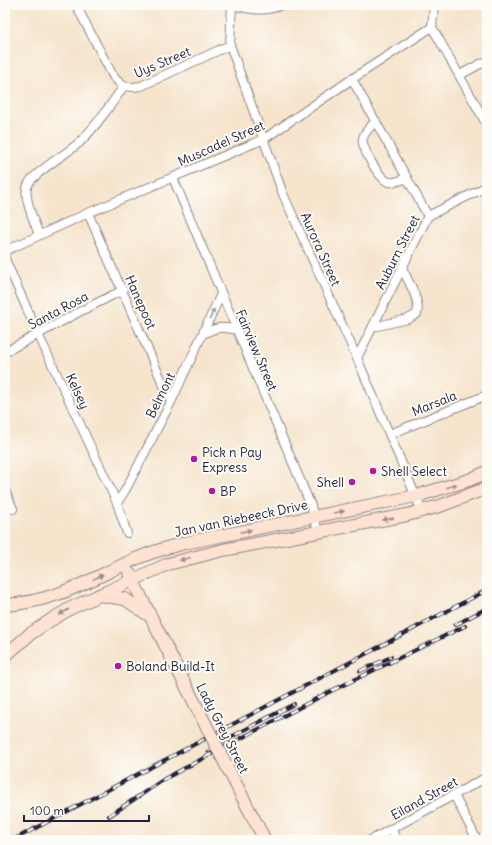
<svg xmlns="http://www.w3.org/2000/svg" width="492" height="845" font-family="Delius,sans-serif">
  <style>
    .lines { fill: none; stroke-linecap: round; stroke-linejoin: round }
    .minor-casing { stroke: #8c8384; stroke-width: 10 }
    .secondary-casing { stroke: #8c8384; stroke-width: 14 }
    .minor { stroke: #fff; stroke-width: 8 }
    .secondary { stroke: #fee3d2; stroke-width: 12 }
    .rail-casing { stroke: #22223b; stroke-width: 4 }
    .rail { stroke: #fdfcf7; stroke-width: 2.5; stroke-dasharray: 8; stroke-linecap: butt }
    .secondary-bridge-casing { stroke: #8c8384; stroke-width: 14; stroke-linecap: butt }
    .secondary-bridge { stroke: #fee3d2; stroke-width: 12 }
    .oneway { fill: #9c9ca7 }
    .oneway2 { fill: #9b8c8e }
    .poi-dot { fill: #b5179e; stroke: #fdfcf7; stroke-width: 1.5 }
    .labels { text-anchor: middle; stroke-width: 4; stroke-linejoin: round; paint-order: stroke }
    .street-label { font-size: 13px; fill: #22223b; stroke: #fdfcf7 }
    .poi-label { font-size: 13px; fill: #22223b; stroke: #fdfcf7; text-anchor: start }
  </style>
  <rect width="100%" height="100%" fill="#fdfcf7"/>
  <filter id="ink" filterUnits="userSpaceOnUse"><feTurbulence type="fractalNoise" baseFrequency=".025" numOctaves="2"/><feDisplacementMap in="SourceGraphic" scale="8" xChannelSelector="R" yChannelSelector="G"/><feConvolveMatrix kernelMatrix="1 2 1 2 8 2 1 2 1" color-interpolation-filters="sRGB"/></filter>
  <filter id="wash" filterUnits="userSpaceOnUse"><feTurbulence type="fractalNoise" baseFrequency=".012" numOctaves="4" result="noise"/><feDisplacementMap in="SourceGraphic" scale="16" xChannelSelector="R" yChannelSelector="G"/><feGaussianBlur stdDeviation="0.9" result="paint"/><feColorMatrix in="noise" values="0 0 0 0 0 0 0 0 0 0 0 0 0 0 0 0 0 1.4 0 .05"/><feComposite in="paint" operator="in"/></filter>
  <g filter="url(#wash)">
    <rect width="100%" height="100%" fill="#f6e4cc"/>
  </g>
  <g filter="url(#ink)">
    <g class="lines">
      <defs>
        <g id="minor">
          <path d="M76 5 113 76C123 88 126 88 141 86L230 45"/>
          <path d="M232 5 230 45 283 194 357 358 422 511"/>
          <path d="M232 5C250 9 264 13 281 5"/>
          <path d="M432 27 487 125"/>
          <path d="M460 75 480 64 487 63"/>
          <path d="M352 79 428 216"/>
          <path d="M376 121C371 126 365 131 363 138 360 147 380 180 389 182 394 183 402 180 407 178"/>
          <path d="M173 178 311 506 318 531"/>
          <path d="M88 213 171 402"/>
          <path d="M39 235C35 223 22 196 28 185 33 173 68 153 80 142 97 125 110 106 124 86"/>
          <path d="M5 251 88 213 264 139 352 79 432 27 434 5"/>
          <path d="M5 259 38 334 117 503 127 533"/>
          <path d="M373 327 408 319 417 314C421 301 408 281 402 268"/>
          <path d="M203 334C217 327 221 326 236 330"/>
          <path d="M5 352 79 312 123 290"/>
          <path d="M357 358 428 216 480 190 487 185"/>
          <path d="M390 434 487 395"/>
          <path d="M5 491 13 509"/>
          <path d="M117 503 126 489 171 402 221 294"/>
          <path d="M454 795 477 840"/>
          <path d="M391 829 397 840"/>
          <path d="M371 840 487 777"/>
        </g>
        <g id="secondary">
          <path d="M129 573 159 633"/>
          <path d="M99 595 125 599 147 614"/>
          <path d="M5 605C52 602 84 583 125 564 144 554 165 548 185 543L416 496 469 480 487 472"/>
          <path d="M5 656 30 634 51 620 71 608 168 564 223 550 407 515 440 506 487 488"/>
          <path d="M246 804 265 840"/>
        </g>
      </defs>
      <use href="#minor" class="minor-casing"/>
      <use href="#secondary" class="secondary-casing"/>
      <use href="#minor" class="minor"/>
      <use href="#secondary" class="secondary"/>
      <defs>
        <g id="rail">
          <path d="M455 625 487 608"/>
          <path d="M360 671 391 657"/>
          <path d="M208 751 233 736 294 704"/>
          <path d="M109 816 166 778 327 693 465 626"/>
          <path d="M13 840 487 590"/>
        </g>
      </defs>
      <use href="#rail" class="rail-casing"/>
      <use href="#rail" class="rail"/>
      <defs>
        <path id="secondary-bridge" d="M159 633 246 804"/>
      </defs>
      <use href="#secondary-bridge" class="secondary-bridge-casing"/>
      <use href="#secondary-bridge" class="secondary-bridge"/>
    </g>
    <defs><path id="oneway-solid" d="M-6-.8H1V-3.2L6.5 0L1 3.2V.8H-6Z"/></defs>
    <use class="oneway" href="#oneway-solid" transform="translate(212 314) rotate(-65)"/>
    <g class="oneway2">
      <use href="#oneway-solid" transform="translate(452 486) rotate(-18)"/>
      <use href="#oneway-solid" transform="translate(339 512) rotate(-12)"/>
      <use href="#oneway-solid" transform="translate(388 519) rotate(170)"/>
      <use href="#oneway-solid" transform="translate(246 531) rotate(-11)"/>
      <use href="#oneway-solid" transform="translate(185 559) rotate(165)"/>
      <use href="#oneway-solid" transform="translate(98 577) rotate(-26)"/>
      <use href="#oneway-solid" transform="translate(64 612) rotate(150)"/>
    </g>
  </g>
  <g class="poi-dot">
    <circle cx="194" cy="459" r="4"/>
    <circle cx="373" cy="471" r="4"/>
    <circle cx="352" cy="482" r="4"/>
    <circle cx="212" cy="491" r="4"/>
    <circle cx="118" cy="666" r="4"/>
  </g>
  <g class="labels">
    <g class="street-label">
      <text transform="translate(162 62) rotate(-23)" y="5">Uys Street</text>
      <text transform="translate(221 143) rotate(-24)" y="5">Muscadel Street</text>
      <text transform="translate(321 249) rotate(66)" y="5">Aurora Street</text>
      <text transform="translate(397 252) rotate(-63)" y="5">Auburn Street</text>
      <text transform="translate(141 302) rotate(66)" y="5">Hanepoot</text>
      <text transform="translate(58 310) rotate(-28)" y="5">Santa Rosa</text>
      <text transform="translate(257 350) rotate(67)" y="5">Fairview Street</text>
      <text transform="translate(78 391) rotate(65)" y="5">Kelsey</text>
      <text transform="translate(160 395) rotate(-64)" y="5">Belmont</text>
      <text transform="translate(434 403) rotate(-22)" y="5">Marsala</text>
      <text transform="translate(241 518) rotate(-12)" y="5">Jan van Riebeeck Drive</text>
      <text transform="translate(223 728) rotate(63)" y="5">Lady Grey Street</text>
      <text transform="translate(424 798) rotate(-29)" y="5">Eiland Street</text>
    </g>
    <g class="poi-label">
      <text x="202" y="457">Pick n Pay<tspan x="202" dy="15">Express</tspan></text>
      <text x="381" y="476">Shell Select</text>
      <text x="344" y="487" text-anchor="end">Shell</text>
      <text x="220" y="496">BP</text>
      <text x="126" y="671">Boland Build-It</text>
    </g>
  </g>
  <rect width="492" height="845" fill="none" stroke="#fdfcf7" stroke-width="20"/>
  <path d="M24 815v6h125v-6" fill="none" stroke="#22223b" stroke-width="2"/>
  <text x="30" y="815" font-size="12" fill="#22223b" stroke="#fdfcf7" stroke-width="3" paint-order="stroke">100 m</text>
</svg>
